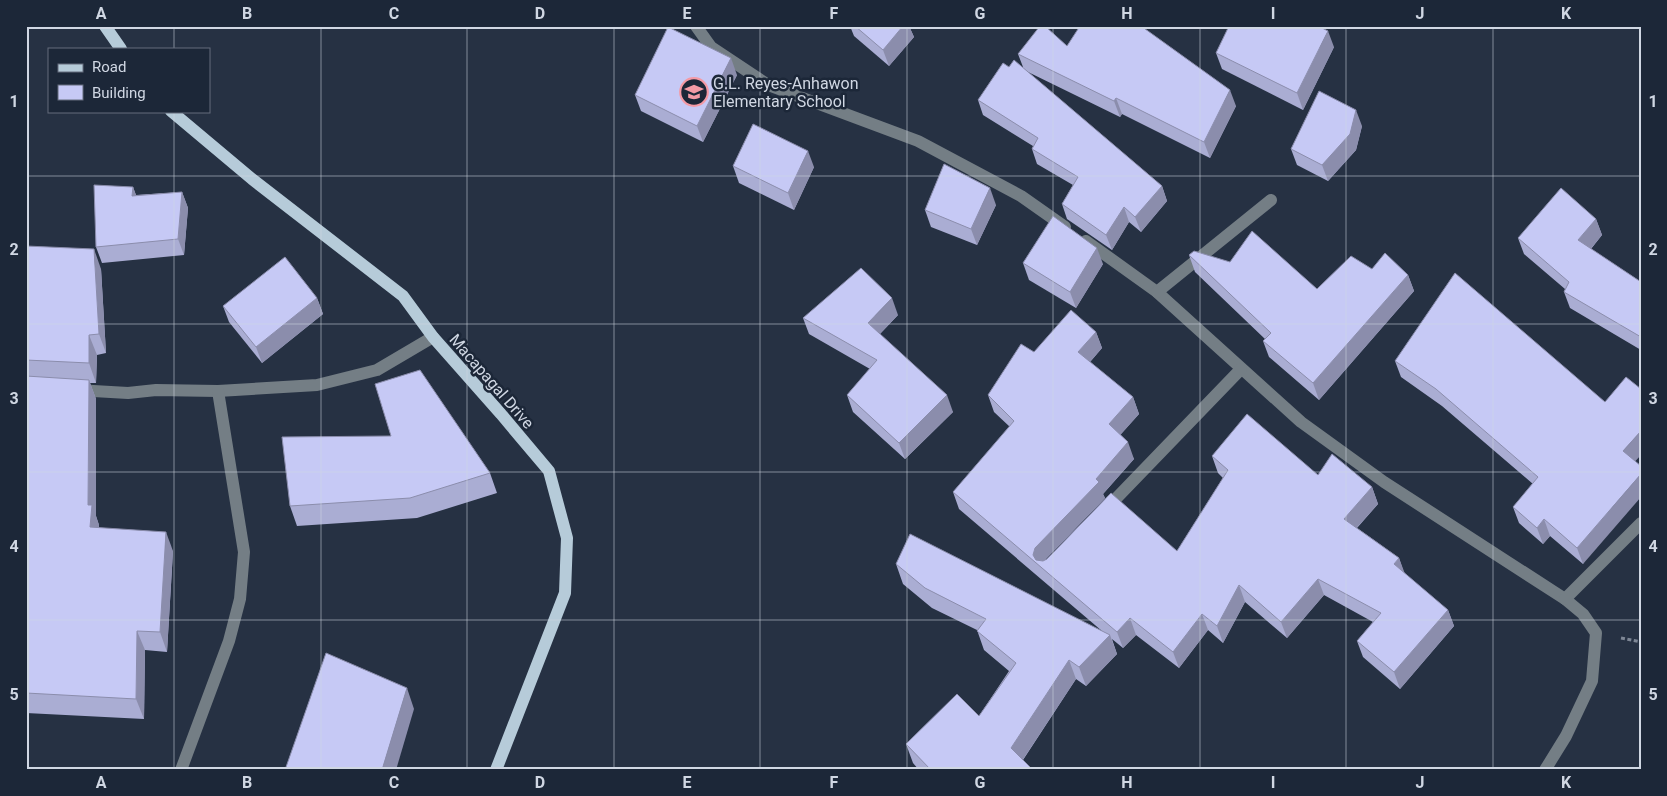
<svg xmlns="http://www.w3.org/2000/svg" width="1667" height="796" font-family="Roboto,sans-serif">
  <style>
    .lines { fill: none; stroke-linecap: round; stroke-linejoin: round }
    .path { stroke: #7e8796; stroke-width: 3; stroke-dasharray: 4 2.5; stroke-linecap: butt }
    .minor { stroke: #747e85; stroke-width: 12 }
    .major { stroke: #b6cbd9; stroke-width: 12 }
    .wall { fill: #aaadd3 }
    .shaded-wall { fill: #8b8dac }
    .building { fill: #c6c9f5; stroke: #8b8dac }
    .grid { fill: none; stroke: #d0d7e3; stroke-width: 1; stroke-opacity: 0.55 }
    .labels { text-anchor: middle; stroke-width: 5; stroke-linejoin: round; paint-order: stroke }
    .poi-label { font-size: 16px; fill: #d0d7e3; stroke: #1c2738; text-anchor: start }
    .street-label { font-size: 16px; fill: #d0d7e3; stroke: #1c2738 }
    .neatline { fill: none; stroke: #d0d7e3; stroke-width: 2 }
    .grid-label { font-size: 16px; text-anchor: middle; font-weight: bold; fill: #d0d7e3 }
  </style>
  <rect width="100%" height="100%" fill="#263143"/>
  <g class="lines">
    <path class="path" d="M1621 638 1641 642"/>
    <g class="minor">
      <path d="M696 26 711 47 768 85 918 141 1021 196 1065 227"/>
      <path d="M1086 241 1157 292 1301 422 1384 482 1565 599 1583 614 1596 633 1592 681 1566 736 1545 770"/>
      <path d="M1157 292 1271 200"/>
      <path d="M76 390 128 393 156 390 218 391 317 385 377 370 433 337"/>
      <path d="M1106 509 1241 369"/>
      <path d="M1565 599 1641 523"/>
      <path d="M181 770 229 641 240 599 244 552 218 391"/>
    </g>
    <g class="major">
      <path d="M105 26 121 49"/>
      <path d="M171 111 252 179 403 296 433 337 501 414 549 471 567 538 565 593 496 770"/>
    </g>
  </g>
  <g class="wall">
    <path d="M850 26H909L914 37 889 66 854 36Z"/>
    <path d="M1067 46 1236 106 1210 158 1122 114 1120 117 1028 72 1162 186 1167 201 1141 232 1129 222 1112 250 1067 219 1062 204 1073 185 1037 164 1032 149 1033 146 983 115 978 100 1009 67H1023L1018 54Z"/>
    <path d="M1334 47 1303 110 1222 69 1216 53Z"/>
    <path d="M737 75 703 142 641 111 635 95Z"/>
    <path d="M1362 126 1356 150 1328 181 1297 165 1291 149Z"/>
    <path d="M733 166 814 167 794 210 739 183Z"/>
    <path d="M133 187 136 195 182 192 188 208 184 255 102 263 96 247Z"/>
    <path d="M996 205 977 245 931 227 925 210Z"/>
    <path d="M1596 219 1602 235 1591 249 1641 282V350L1570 308 1564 292 1565 289 1524 254 1518 238Z"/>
    <path d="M26 246 101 269 106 353 97 355 96 383H90L96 399V516L99 525V528L173 551 167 652 145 650 144 719 26 713Z"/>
    <path d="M1189 255 1317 289 1408 275 1414 291 1319 400 1269 357 1263 341 1265 339 1195 272Z"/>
    <path d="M1023 263 1103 264 1076 308 1029 280Z"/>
    <path d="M317 298 323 314 262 363 229 322 223 306Z"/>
    <path d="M898 315 880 334 953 412 905 459 853 412 847 395 870 369 809 334 803 318Z"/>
    <path d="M1096 332 1102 348 1090 362 1133 397 1139 414 1120 435 1134 459 1103 494 1105 498 1045 560 1177 551 1223 478 1218 473 1212 456 1318 475 1372 487 1378 504 1357 528 1399 558 1404 573 1448 610 1454 626 1400 689 1363 657 1357 641 1373 622 1324 595 1287 638 1245 602 1223 643 1208 630 1179 668 1136 635 1123 648 1112 639 1117 654 1086 686 1076 679 1023 760 1033 770H919L913 763 906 744 979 716 1009 671 984 650 977 630 932 608 903 584 896 564 1102 631 959 509 953 492 1010 427 994 412 988 395 1034 352Z"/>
    <path d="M1395 361 1635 461 1583 564 1550 536 1543 544 1519 523 1513 507 1533 484 1442 406 1401 377Z"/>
    <path d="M391 436 490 473 497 493 417 518 297 526 290 506Z"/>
  </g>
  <g class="shaded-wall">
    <path d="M903 26H909L914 37 889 66 883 50Z"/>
    <path d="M1328 31 1334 47 1303 110 1297 93Z"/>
    <path d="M731 58 737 75 703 142 697 126Z"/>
    <path d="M1230 90 1236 106 1210 158 1204 142Z"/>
    <path d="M1116 98 1122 114 1120 117 1114 101Z"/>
    <path d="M1356 110 1362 126 1356 150 1328 181 1322 165Z"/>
    <path d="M808 151 814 167 794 210 788 193Z"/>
    <path d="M1162 186 1167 201 1141 232 1135 217Z"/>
    <path d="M133 187 139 204 132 196Z"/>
    <path d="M990 188 996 205 977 245 971 229Z"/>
    <path d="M182 192 188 208 184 255 178 239Z"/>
    <path d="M1124 207 1129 222 1112 250 1106 235Z"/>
    <path d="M1596 219 1602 235 1584 257 1578 240Z"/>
    <path d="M1097 248 1103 264 1076 308 1070 292Z"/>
    <path d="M94 249 101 269 106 353 99 334Z"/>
    <path d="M1408 275 1414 291 1319 400 1313 383Z"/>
    <path d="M317 298 323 314 262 363 256 347Z"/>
    <path d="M892 298 898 315 874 340 868 323Z"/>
    <path d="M1096 332 1102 348 1084 369 1078 352Z"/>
    <path d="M89 335 97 355 96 383 89 363Z"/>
    <path d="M89 380 96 399V516L99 525 97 547 90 527 88 505Z"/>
    <path d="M947 395 953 412 905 459 899 443Z"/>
    <path d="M1133 397 1139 414 1115 441 1109 424Z"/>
    <path d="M1641 431V455L1629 468 1623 451Z"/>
    <path d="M1128 442 1134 459 1103 494 1105 498 1041 564 1036 563 1033 555 1035 548Z"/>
    <path d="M1641 474V497L1583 564 1577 548Z"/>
    <path d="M1372 487 1378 504 1350 535 1344 519Z"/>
    <path d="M1544 519 1550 536 1543 544 1537 528Z"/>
    <path d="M166 532 173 551 167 652 160 632Z"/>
    <path d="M1399 558 1405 574 1394 564Z"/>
    <path d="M1318 579 1324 595 1287 638 1281 622Z"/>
    <path d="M1239 585 1245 602 1223 643 1217 626Z"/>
    <path d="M1448 610 1454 626 1400 689 1394 672Z"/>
    <path d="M1202 614 1208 630 1179 668 1173 652Z"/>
    <path d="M1130 618 1136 635 1123 648 1117 632Z"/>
    <path d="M137 631 145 650 144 719 136 699Z"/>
    <path d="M1110 635 1117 654 1086 686 1079 667Z"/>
    <path d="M1069 660 1076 679 1018 767 1011 748Z"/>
    <path d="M407 688 414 709 396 770H382Z"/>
  </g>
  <g class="building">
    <path d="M855 26H903L883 50Z"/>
    <path d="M1040 26H1045L1067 46 1080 26H1141L1230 90 1204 142 1116 98 1114 101 1018 54Z"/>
    <path d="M1229 26H1318L1328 31 1297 93 1216 53Z"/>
    <path d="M668 27 731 58 697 126 635 95Z"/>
    <path d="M1014 60 1162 186 1135 217 1124 207 1106 235 1062 204 1078 177 1032 149 1038 138 978 100 1003 63 1009 67Z"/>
    <path d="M1319 91 1356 110 1350 134 1322 165 1291 149Z"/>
    <path d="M753 124 808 151 788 193 733 166Z"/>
    <path d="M944 164 990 188 971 229 925 210Z"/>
    <path d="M94 185 133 187 132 196 182 192 178 239 96 247Z"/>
    <path d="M1561 188 1596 219 1578 240 1641 282V337L1564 292 1569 282 1518 238Z"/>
    <path d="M1053 216 1097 248 1070 292 1023 263Z"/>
    <path d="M1252 231 1317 289 1351 256 1372 269 1385 253 1408 275 1313 383 1263 341 1271 333 1189 255 1194 251 1230 262Z"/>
    <path d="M26 246 94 249 99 334 89 335V363L26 360Z"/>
    <path d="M285 257 317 298 256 347 223 306Z"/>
    <path d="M861 268 892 298 868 323 947 395 899 443 847 395 877 360 803 318Z"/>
    <path d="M1455 273 1605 402 1626 377 1641 389V431L1623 451 1641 466V474L1577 548 1544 519 1537 528 1513 507 1538 477 1436 389 1395 361Z"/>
    <path d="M1071 310 1096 332 1078 352 1133 397 1109 424 1128 442 1096 479 1099 482 1035 548 1033 555 1036 560 1043 561 1047 559 1111 493 1177 551 1228 470 1212 456 1247 414 1318 475 1332 454 1372 487 1344 519 1399 558 1394 564 1448 610 1394 672 1357 641 1381 613 1318 579 1281 622 1239 585 1217 626 1202 614 1173 652 1130 618 1117 632 953 492 1014 421 988 395 1021 344 1034 352Z"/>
    <path d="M420 370 490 473 410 498 290 506 282 437 391 436 375 384Z"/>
    <path d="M26 376 89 380 88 505H92L90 527 166 532 160 632 137 631 136 699 26 693Z"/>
    <path d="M910 534 1110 635 1079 667 1069 660 1011 748 1033 770H931L906 744 957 694 979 716 1016 663 977 631 986 619 925 588 896 564Z"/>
    <path d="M326 653 407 688 382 770H285Z"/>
  </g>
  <path class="grid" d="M174 26V49M321 26V770M467 26V770M614 26V770M760 26V770M907 26V770M1053 26V770M1200 26V770M1346 26V770M1493 26V770M174 111V770M26 176H1641M26 324H1641M26 472H1641M26 620H1641"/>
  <defs>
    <symbol id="school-ring" viewBox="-11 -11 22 22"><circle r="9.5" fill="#1c2738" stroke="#f49aa5" stroke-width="1.5"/><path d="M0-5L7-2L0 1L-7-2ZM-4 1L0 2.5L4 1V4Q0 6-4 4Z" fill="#f49aa5"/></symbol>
  </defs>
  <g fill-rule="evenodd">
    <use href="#school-ring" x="678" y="76" width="32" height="32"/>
  </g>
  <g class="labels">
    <g class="poi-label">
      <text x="713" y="89">G.L. Reyes-Anhawon<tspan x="713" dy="18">Elementary School</tspan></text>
    </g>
    <g class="street-label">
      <text transform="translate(492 381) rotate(49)" y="6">Macapagal Drive</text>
    </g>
  </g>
  <rect width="1667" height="796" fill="none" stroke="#1c2738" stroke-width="55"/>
  <rect x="48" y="48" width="162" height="65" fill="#1c2738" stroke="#646d7c"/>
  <rect x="58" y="64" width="25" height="8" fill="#b6cbd9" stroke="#646d7c"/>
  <text x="92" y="72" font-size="15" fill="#d0d7e3">Road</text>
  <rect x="58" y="85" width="25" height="15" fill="#c6c9f5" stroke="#646d7c"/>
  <text x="92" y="98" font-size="15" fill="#d0d7e3">Building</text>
  <rect x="28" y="28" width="1612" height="740" class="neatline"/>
  <g class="grid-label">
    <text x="101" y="19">A</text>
    <text x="247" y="19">B</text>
    <text x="394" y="19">C</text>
    <text x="540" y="19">D</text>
    <text x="687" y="19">E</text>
    <text x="834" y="19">F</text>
    <text x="980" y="19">G</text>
    <text x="1127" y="19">H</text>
    <text x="1273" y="19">I</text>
    <text x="1420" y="19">J</text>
    <text x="1566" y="19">K</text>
    <text x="14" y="107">1</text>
    <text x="1653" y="107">1</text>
    <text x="14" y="255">2</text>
    <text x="1653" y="255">2</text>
    <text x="14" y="404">3</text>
    <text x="1653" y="404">3</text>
    <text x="14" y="552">4</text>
    <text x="1653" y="552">4</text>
    <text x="14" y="700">5</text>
    <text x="1653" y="700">5</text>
    <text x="101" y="788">A</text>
    <text x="247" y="788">B</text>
    <text x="394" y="788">C</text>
    <text x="540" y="788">D</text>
    <text x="687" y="788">E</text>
    <text x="834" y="788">F</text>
    <text x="980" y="788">G</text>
    <text x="1127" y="788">H</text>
    <text x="1273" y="788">I</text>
    <text x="1420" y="788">J</text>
    <text x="1566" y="788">K</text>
  </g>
</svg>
